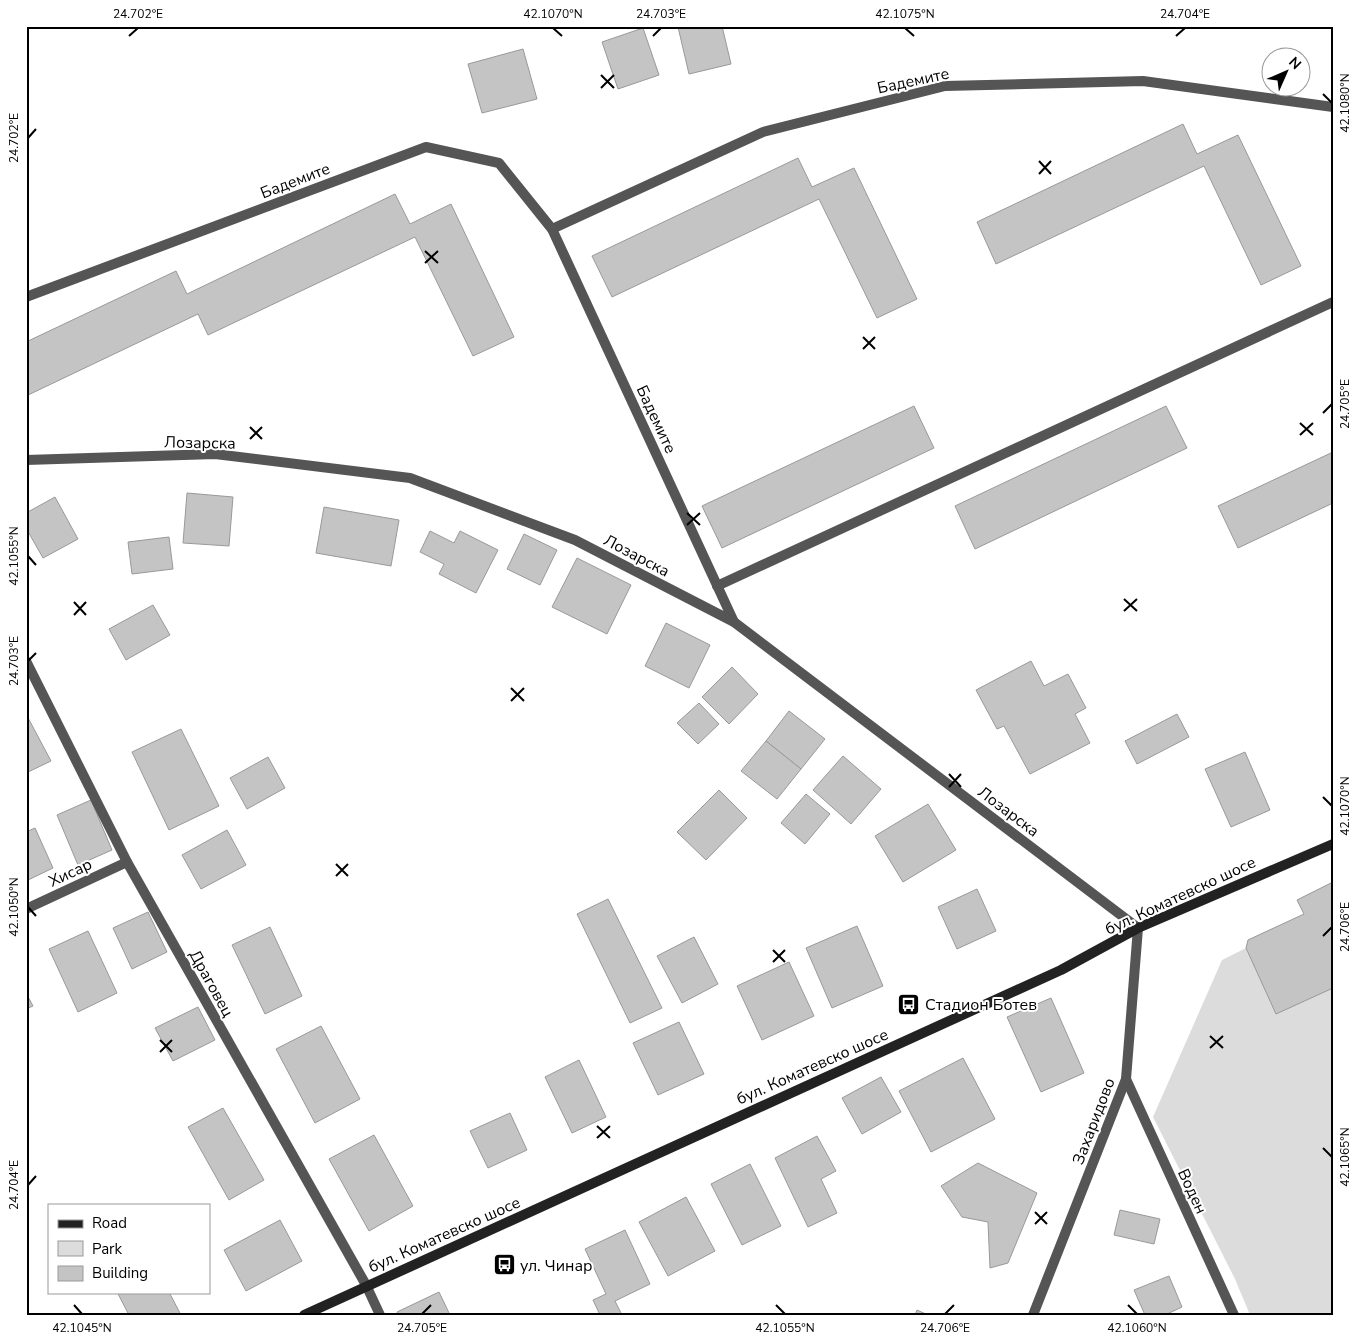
<svg xmlns="http://www.w3.org/2000/svg" width="1359" height="1341" font-family="'Nunito Sans',sans-serif">
  <style>
    .green { fill: #dcdcdc }
    .building { fill: #c4c4c4; stroke: #999 }
    .lines { fill: none; stroke-linecap: round; stroke-linejoin: round }
    .street { stroke: #555; stroke-width: 10 }
    .secondary { stroke: #222; stroke-width: 10 }
    .ticks { fill: none; stroke: #000; stroke-width: 2 }
    .labels { text-anchor: middle; stroke-width: 4; stroke-linejoin: round; paint-order: stroke }
    .street-label { font-size: 16px; fill: #000; stroke: #fff }
    .poi-label { font-size: 16px; fill: #000; stroke: #fff; text-anchor: start }
    .neatline { fill: none; stroke: #000; stroke-width: 2 }
    .ticks-label { font-size: 12px; text-anchor: middle; fill: #000 }
  </style>
  <rect width="100%" height="100%" fill="#fff"/>
  <path class="green" d="M1333 882V1315H1250L1235 1279 1153 1117 1222 960 1246 948 1248 940 1304 914 1297 900Z"/>
  <g class="building">
    <path d="M683 26H722L731 64 689 74 678 27Z"/>
    <path d="M643 28 659 75 618 89 602 42Z"/>
    <path d="M523 49 537 99 482 113 468 64Z"/>
    <path d="M1183 124 1197 154 1238 135 1301 266 1261 285 1204 166 996 264 977 222Z"/>
    <path d="M798 158 812 187 854 168 917 299 877 318 819 199 612 297 592 256Z"/>
    <path d="M395 194 410 224 451 204 514 337 473 356 415 237 208 335 198 314 26 396V342L176 271 187 294Z"/>
    <path d="M914 406 934 448 722 548 702 506Z"/>
    <path d="M1166 406 1187 448 975 549 955 506Z"/>
    <path d="M1333 452V503L1238 548 1218 506Z"/>
    <path d="M187 493 233 497 229 546 183 543Z"/>
    <path d="M55 497 78 539 43 558 26 528V513Z"/>
    <path d="M324 507 399 520 391 566 316 553Z"/>
    <path d="M430 531 454 543 460 531 498 550 476 593 439 574 444 564 420 552Z"/>
    <path d="M524 534 557 550 540 585 507 569Z"/>
    <path d="M169 537 173 569 132 574 128 542Z"/>
    <path d="M577 558 631 585 607 634 552 607Z"/>
    <path d="M153 605 170 635 126 660 109 629Z"/>
    <path d="M666 623 710 645 689 688 645 666Z"/>
    <path d="M1031 661 1044 686 1068 674 1086 708 1075 714 1090 743 1030 774 1004 726 997 729 976 690Z"/>
    <path d="M732 667 758 694 729 724 702 697Z"/>
    <path d="M699 703 719 724 698 744 677 723Z"/>
    <path d="M789 711 825 739 801 769 766 741Z"/>
    <path d="M26 714 51 761 26 773Z"/>
    <path d="M1177 714 1189 737 1137 764 1125 741Z"/>
    <path d="M181 729 219 806 169 830 132 752Z"/>
    <path d="M766 741 801 769 777 799 741 771Z"/>
    <path d="M1245 752 1270 810 1231 827 1205 769Z"/>
    <path d="M843 756 881 789 851 824 813 790Z"/>
    <path d="M268 757 285 788 247 809 230 778Z"/>
    <path d="M719 790 747 818 706 860 677 832Z"/>
    <path d="M806 794 830 814 805 844 781 823Z"/>
    <path d="M91 800 112 850 78 865 57 815Z"/>
    <path d="M928 804 956 850 903 882 875 836Z"/>
    <path d="M35 828 53 868 26 881V832Z"/>
    <path d="M227 830 246 865 201 889 182 855Z"/>
    <path d="M1333 882V988L1276 1014 1246 948 1248 940 1304 914 1297 900Z"/>
    <path d="M977 889 996 931 957 949 938 907Z"/>
    <path d="M608 899 662 1008 630 1023 577 914Z"/>
    <path d="M148 912 167 952 132 969 113 928Z"/>
    <path d="M857 926 883 986 832 1008 806 948Z"/>
    <path d="M270 927 302 996 265 1014 232 945Z"/>
    <path d="M88 931 117 993 78 1012 49 949Z"/>
    <path d="M694 937 718 984 682 1003 657 956Z"/>
    <path d="M789 962 814 1016 762 1040 737 986Z"/>
    <path d="M26 993 33 1006 26 1009Z"/>
    <path d="M1051 998 1084 1073 1041 1092 1007 1017Z"/>
    <path d="M198 1007 215 1040 173 1061 155 1028Z"/>
    <path d="M679 1022 704 1074 658 1095 633 1043Z"/>
    <path d="M321 1026 360 1099 315 1123 276 1049Z"/>
    <path d="M963 1058 995 1119 931 1152 899 1091Z"/>
    <path d="M579 1060 606 1117 572 1133 545 1077Z"/>
    <path d="M881 1077 901 1112 862 1134 842 1098Z"/>
    <path d="M223 1108 264 1180 229 1200 188 1127Z"/>
    <path d="M510 1113 527 1150 488 1168 470 1131Z"/>
    <path d="M374 1135 413 1206 369 1231 329 1159Z"/>
    <path d="M817 1136 836 1171 821 1179 837 1213 808 1227 775 1158Z"/>
    <path d="M978 1163 1037 1193 1008 1263 990 1268 988 1222 962 1217 941 1186Z"/>
    <path d="M750 1164 781 1226 742 1245 711 1184Z"/>
    <path d="M686 1197 715 1251 668 1276 639 1222Z"/>
    <path d="M1120 1210 1160 1219 1154 1244 1114 1235Z"/>
    <path d="M280 1220 302 1261 246 1291 224 1250Z"/>
    <path d="M625 1230 650 1284 615 1301 622 1315H600L593 1300 606 1294 585 1249Z"/>
    <path d="M1169 1276 1182 1307 1165 1315H1145L1134 1290Z"/>
    <path d="M117 1292H169L181 1315H129Z"/>
    <path d="M439 1292 450 1315H398L397 1312Z"/>
    <path d="M917 1310 928 1315H915Z"/>
  </g>
  <g class="lines">
    <g class="street">
      <path d="M552 229 763 132 945 86 1143 81 1333 107"/>
      <path d="M26 297 426 147 499 163 552 229 734 622"/>
      <path d="M26 460 215 454 410 478 575 540 734 622 1138 928 1126 1079 1033 1315"/>
      <path d="M717 586 1333 302"/>
      <path d="M26 661 127 862 366 1285 380 1315"/>
      <path d="M26 909 127 862"/>
      <path d="M1126 1079 1234 1315"/>
    </g>
    <path class="secondary" d="M304 1315 1061 970 1138 928 1333 844"/>
  </g>
  <path class="ticks" d="M553 28 562 36M905 28 914 36M129 36 138 28M653 36 661 28M1176 36 1185 28M601 75 614 88M601 88 614 75M1323 94 1332 103M28 138 36 129M1039 161 1051 174M1039 174 1051 161M425 251 438 263M425 263 438 251M863 337 875 349M863 349 875 337M1323 413 1332 404M1300 423 1313 435M250 427 262 439M1300 435 1313 423M250 439 262 427M687 513 700 525M687 525 700 513M28 556 36 565M1124 599 1137 611M74 602 86 615M1124 611 1137 599M74 615 86 602M28 661 36 653M511 688 524 701M511 701 524 688M949 774 961 787M949 787 961 774M1323 797 1332 806M336 864 348 876M336 876 348 864M28 907 36 916M1323 936 1332 927M773 950 785 962M773 962 785 950M1210 1036 1223 1048M160 1040 172 1052M1210 1048 1223 1036M160 1052 172 1040M597 1126 610 1138M597 1138 610 1126M1323 1148 1332 1157M28 1185 36 1176M1035 1212 1047 1224M1035 1224 1047 1212M74 1305 82 1314M776 1305 785 1314M1128 1305 1137 1314M422 1314 431 1305M945 1314 954 1305"/>
  <defs>
    <symbol id="bus-square" viewBox="-11 -11 22 22"><rect x="-9" y="-9" width="18" height="18" rx="4" fill="#000" stroke="#fff"/><path d="M-5-6H5V4H4V6H2V4H-2V6H-4V4H-5ZM-3.5-4V0h7V-4ZM-3.5 1.2v1.5H-2V1.2ZM2 1.2v1.5H3.5V1.2Z" fill="#fff"/></symbol>
  </defs>
  <g fill-rule="evenodd">
    <use href="#bus-square" x="896" y="992" width="25" height="25"/>
    <use href="#bus-square" x="492" y="1252" width="25" height="25"/>
  </g>
  <g class="labels">
    <g class="street-label">
      <text transform="translate(913 80) rotate(-12)" y="6">Бадемите</text>
      <text transform="translate(295 180) rotate(-21)" y="6">Бадемите</text>
      <text transform="translate(657 419) rotate(65)" y="6">Бадемите</text>
      <text transform="translate(200 442) rotate(1)" y="6">Лозарска</text>
      <text transform="translate(637 555) rotate(28)" y="6">Лозарска</text>
      <text transform="translate(1009 811) rotate(37)" y="6">Лозарска</text>
      <text transform="translate(70 872) rotate(-25)" y="6">Хисар</text>
      <text transform="translate(1180 895) rotate(-25)" y="6">бул. Коматевско шосе</text>
      <text transform="translate(212 983) rotate(61)" y="6">Драговец</text>
      <text transform="translate(812 1066) rotate(-24)" y="6">бул. Коматевско шосе</text>
      <text transform="translate(1093 1121) rotate(-69)" y="6">Захаридово</text>
      <text transform="translate(1193 1191) rotate(65)" y="6">Воден</text>
      <text transform="translate(444 1234) rotate(-24)" y="6">бул. Коматевско шосе</text>
    </g>
    <g class="poi-label">
      <text x="925" y="1010">Стадион Ботев</text>
      <text x="520" y="1271">ул. Чинар</text>
    </g>
  </g>
  <rect width="1359" height="1341" fill="none" stroke="#ffffff" stroke-width="55"/>
  <rect x="48" y="1204" width="162" height="90" fill="#ffffff" stroke="#999999"/>
  <rect x="58" y="1220" width="25" height="8" fill="#222222" stroke="#999999"/>
  <text x="92" y="1228" font-size="15" fill="#000000">Road</text>
  <rect x="58" y="1241" width="25" height="15" fill="#dcdcdc" stroke="#999999"/>
  <text x="92" y="1254" font-size="15" fill="#000000">Park</text>
  <rect x="58" y="1266" width="25" height="15" fill="#c4c4c4" stroke="#999999"/>
  <text x="92" y="1278" font-size="15" fill="#000000">Building</text>
  <g transform="translate(1286 72) rotate(45)"><circle r="24" fill="#ffffff" stroke="#999999"/>
  <path d="M0-4L9 19L0 12L-9 19Z" fill="#000000"/>
  <text y="-8" font-size="14" font-weight="bold" text-anchor="middle" fill="#000000">N</text>
  </g>
  <rect x="28" y="28" width="1304" height="1286" class="neatline"/>
  <g class="ticks-label">
    <text x="138" y="18">24.702°E</text>
    <text x="553" y="18">42.1070°N</text>
    <text x="661" y="18">24.703°E</text>
    <text x="905" y="18">42.1075°N</text>
    <text x="1185" y="18">24.704°E</text>
    <text transform="translate(1345 103) rotate(-90)" y="4">42.1080°N</text>
    <text transform="translate(14 138) rotate(-90)" y="4">24.702°E</text>
    <text transform="translate(1345 404) rotate(-90)" y="4">24.705°E</text>
    <text transform="translate(14 556) rotate(-90)" y="4">42.1055°N</text>
    <text transform="translate(14 661) rotate(-90)" y="4">24.703°E</text>
    <text transform="translate(1345 806) rotate(-90)" y="4">42.1070°N</text>
    <text transform="translate(14 907) rotate(-90)" y="4">42.1050°N</text>
    <text transform="translate(1345 927) rotate(-90)" y="4">24.706°E</text>
    <text transform="translate(1345 1157) rotate(-90)" y="4">42.1065°N</text>
    <text transform="translate(14 1185) rotate(-90)" y="4">24.704°E</text>
    <text x="82" y="1332">42.1045°N</text>
    <text x="422" y="1332">24.705°E</text>
    <text x="785" y="1332">42.1055°N</text>
    <text x="945" y="1332">24.706°E</text>
    <text x="1137" y="1332">42.1060°N</text>
  </g>
</svg>
